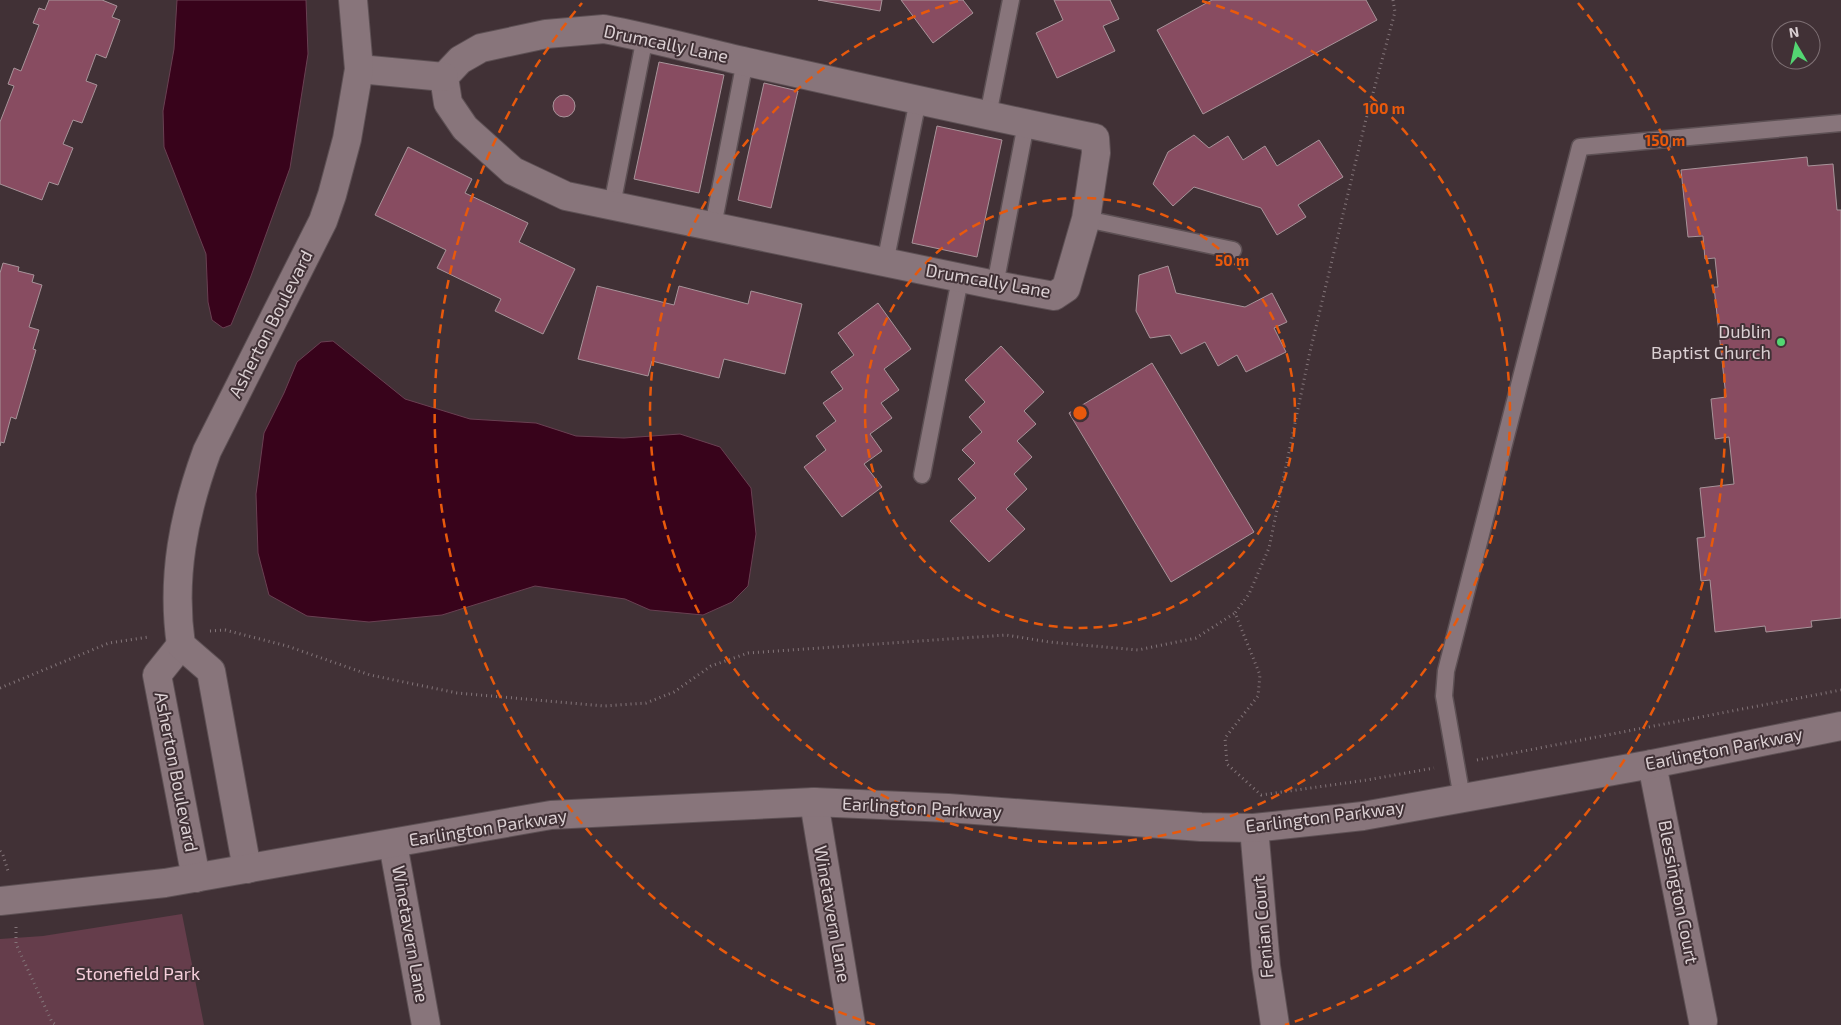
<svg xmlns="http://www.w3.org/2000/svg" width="1841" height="1025" font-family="'Exo 2',sans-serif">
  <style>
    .green { fill: #653d4b }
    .water { fill: #38031b; stroke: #694052 }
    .building { fill: #884c61; stroke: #a8949a }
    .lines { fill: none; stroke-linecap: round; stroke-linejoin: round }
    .service-casing { stroke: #5d5054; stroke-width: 19 }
    .minor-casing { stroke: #5d5054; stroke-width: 30 }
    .tertiary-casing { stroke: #5d5054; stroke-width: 30 }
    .path { stroke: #837579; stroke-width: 3; stroke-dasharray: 1 4; stroke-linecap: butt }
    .service { stroke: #88757b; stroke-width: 16 }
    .minor { stroke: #88757b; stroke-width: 28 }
    .tertiary { stroke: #88757b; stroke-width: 28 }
    .ring { fill: none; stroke: #e8590c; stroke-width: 2.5; stroke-dasharray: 9 6 }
    .poi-dot { fill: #53d672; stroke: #413136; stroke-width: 2 }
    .labels { text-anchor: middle; stroke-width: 4; stroke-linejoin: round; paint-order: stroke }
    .street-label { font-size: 18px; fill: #dbd0d3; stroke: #413136 }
    .poi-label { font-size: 18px; fill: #dbd0d3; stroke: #413136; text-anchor: end }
    .park-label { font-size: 18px; fill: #f6cfdb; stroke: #413136 }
    .centre { fill: #e8590c; stroke: #413136; stroke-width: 2.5 }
    .ring-label { font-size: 15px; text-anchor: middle; font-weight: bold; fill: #e8590c; stroke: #413136; stroke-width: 4; stroke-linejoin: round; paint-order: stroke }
  </style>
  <rect width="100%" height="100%" fill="#413136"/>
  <path class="green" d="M182 914 204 1025H0V939L43 936Z"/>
  <g class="water">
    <path d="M177 0H306L308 54 290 168 251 276 231 325 223 328 212 320 208 302 206 254 164 147 163 111 174 49Z"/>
    <path d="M333 341 405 399 470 419 536 423 576 436 624 438 680 434 720 447 751 488 756 534 748 586 732 602 703 615 650 610 625 599 535 586 442 615 369 622 307 616 269 595 258 553 256 494 264 433 284 393 297 362 321 342Z"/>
  </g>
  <g class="building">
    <path d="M49 0H102L117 6 112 17 120 20 106 58 96 54 86 81 97 85 82 123 73 120 63 144 73 148 58 185 49 182 42 200 0 184V122L14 86 8 84 14 68 21 71 39 25 33 23 39 8 45 10Z"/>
    <path d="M818 0H882L880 11Z"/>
    <path d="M901 0H963L973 13 933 43Z"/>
    <path d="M1054 0H1110L1119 19 1103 26 1115 51 1057 78 1036 33 1063 20Z"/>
    <path d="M1212 0H1366L1377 20 1203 114 1157 30Z"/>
    <path d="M659 62 724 75 699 193 634 179Z"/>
    <path d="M764 83 798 91 771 208 738 200Z"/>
    <circle cx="564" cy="106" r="11"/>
    <path d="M937 126 1002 140 977 257 912 243Z"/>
    <path d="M1194 135 1209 148 1228 136 1243 160 1265 146 1277 166 1319 140 1343 177 1298 205 1306 217 1277 235 1261 208 1194 187 1173 206 1153 184 1168 152Z"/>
    <path d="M408 147 472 179 465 193 528 223 519 242 575 269 543 334 495 311 501 299 437 268 446 250 375 215Z"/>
    <path d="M1807 157 1808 166 1833 164 1837 210H1841V618L1811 621 1812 627 1766 632 1765 626 1715 632 1710 580 1701 581 1697 538 1705 537 1700 488 1734 484 1729 437 1715 439 1711 399 1726 397 1714 287H1718L1715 258 1705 259 1703 236 1688 237 1681 170Z"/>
    <path d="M3 263 19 267 18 271 34 275 32 282 42 285 29 327 39 330 33 349 36 350 16 419 11 417 4 443 1 442 0 446V273Z"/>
    <path d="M1168 266 1176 293 1245 307 1272 293 1287 322 1274 328 1286 352 1246 372 1237 355 1218 366 1205 342 1181 354 1170 335 1150 338 1136 311 1139 275Z"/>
    <path d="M597 286 674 305 679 286 748 304 751 291 802 304 785 374 724 359 719 378 652 361 648 376 578 359Z"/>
    <path d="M878 303 911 349 884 369 899 390 881 403 892 418 870 434 882 451 864 464 882 487 842 517 804 467 826 450 816 436 836 421 823 403 843 389 831 372 854 355 838 333Z"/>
    <path d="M1001 346 1044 392 1024 411 1036 424 1017 441 1032 457 1014 474 1027 489 1006 509 1025 529 989 562 950 521 976 498 958 479 975 463 962 450 982 432 969 417 985 402 965 380Z"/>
    <path d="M1152 363 1254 532 1171 582 1069 413Z"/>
  </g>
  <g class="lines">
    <defs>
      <g id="service">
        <path d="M988 115 1011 0"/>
        <path d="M612 205 645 37"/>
        <path d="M1086 219 1233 250"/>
        <path d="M713 226 745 61"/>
        <path d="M885 263 918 100"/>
        <path d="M995 285 1026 124"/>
        <path d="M922 475 960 279"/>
        <path d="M1462 798 1444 696 1446 671 1580 147 1841 123"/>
      </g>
      <g id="minor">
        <path d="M604 29C652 38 699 51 747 62 863 88 979 114 1095 138L1096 153 1086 219 1066 288 1054 296 995 285 566 196 513 171 465 128 448 103 444 77 460 60 481 48 546 34Z"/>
        <path d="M359 69 444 77"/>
        <path d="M181 645 157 675 196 878"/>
        <path d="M1652 764 1703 1021"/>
        <path d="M814 802 851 1025"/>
        <path d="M1254 828 1266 966 1275 1025"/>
        <path d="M393 844 426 1025"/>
        <path d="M247 869 211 671 181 645C171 577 184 514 207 451L323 221 332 195 347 139 359 69 353 0"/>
      </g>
      <path id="tertiary" d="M0 901 165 883 551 815 814 802 948 808 1201 827 1254 828 1363 816 1652 764 1841 726"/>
    </defs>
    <use href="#service" class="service-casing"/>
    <use href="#minor" class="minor-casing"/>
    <use href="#tertiary" class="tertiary-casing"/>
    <g class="path">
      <path d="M1393 0 1395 12 1365 123 1309 356 1269 548 1249 594 1235 613 1260 675 1258 696 1225 738 1227 764 1261 795 1367 780 1434 768"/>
      <path d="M210 631 225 630 287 646 370 675 457 693 604 706 646 703 674 692 711 666 748 653 1006 635 1049 642 1138 650 1196 638 1235 613"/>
      <path d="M0 688 109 643 149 637"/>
      <path d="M1477 760 1841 690"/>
      <path d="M0 851 3 855 8 871"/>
      <path d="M16 927V944L52 1022 56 1025"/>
    </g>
    <use href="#service" class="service"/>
    <use href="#minor" class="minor"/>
    <use href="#tertiary" class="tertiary"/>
  </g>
  <g class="ring">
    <circle cx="1080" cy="413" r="215"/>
    <path d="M1202 1A430 430 0 1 1 958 1"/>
    <path d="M875 1025A645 645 0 0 1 582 3M1578 3A645 645 0 0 1 1285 1025"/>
  </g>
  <circle class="poi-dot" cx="1781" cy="342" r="5"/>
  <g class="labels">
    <g class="street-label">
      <text transform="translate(666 44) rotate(12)" y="6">Drumcally Lane</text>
      <text transform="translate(988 281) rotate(10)" y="6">Drumcally Lane</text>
      <text transform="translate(271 324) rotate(-63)" y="6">Asherton Boulevard</text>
      <text transform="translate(1724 749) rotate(-11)" y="6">Earlington Parkway</text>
      <text transform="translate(176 772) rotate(79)" y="6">Asherton Boulevard</text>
      <text transform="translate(922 808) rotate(3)" y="6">Earlington Parkway</text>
      <text transform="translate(1325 817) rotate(-7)" y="6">Earlington Parkway</text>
      <text transform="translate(488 828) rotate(-9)" y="6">Earlington Parkway</text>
      <text transform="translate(1678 892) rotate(79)" y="6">Blessington Court</text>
      <text transform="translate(832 914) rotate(80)" y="6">Winetavern Lane</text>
      <text transform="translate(1263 927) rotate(-95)" y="6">Fenian Court</text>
      <text transform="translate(410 934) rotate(80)" y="6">Winetavern Lane</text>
    </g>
    <g class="poi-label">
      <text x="1771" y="338">Dublin<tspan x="1771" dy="21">Baptist Church</tspan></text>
    </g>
    <g class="park-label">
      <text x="138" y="980">Stonefield Park</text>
    </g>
  </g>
  <circle cx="1080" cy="413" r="8" class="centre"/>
  <g class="ring-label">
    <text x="1384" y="114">100 m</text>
    <text x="1665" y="146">150 m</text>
    <text x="1232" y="266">50 m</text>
  </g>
  <g transform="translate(1796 45) rotate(351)"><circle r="24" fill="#413136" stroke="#7f7175"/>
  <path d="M0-4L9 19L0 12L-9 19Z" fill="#53d672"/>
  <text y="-8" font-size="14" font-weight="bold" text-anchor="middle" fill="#dbd0d3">N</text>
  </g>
</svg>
